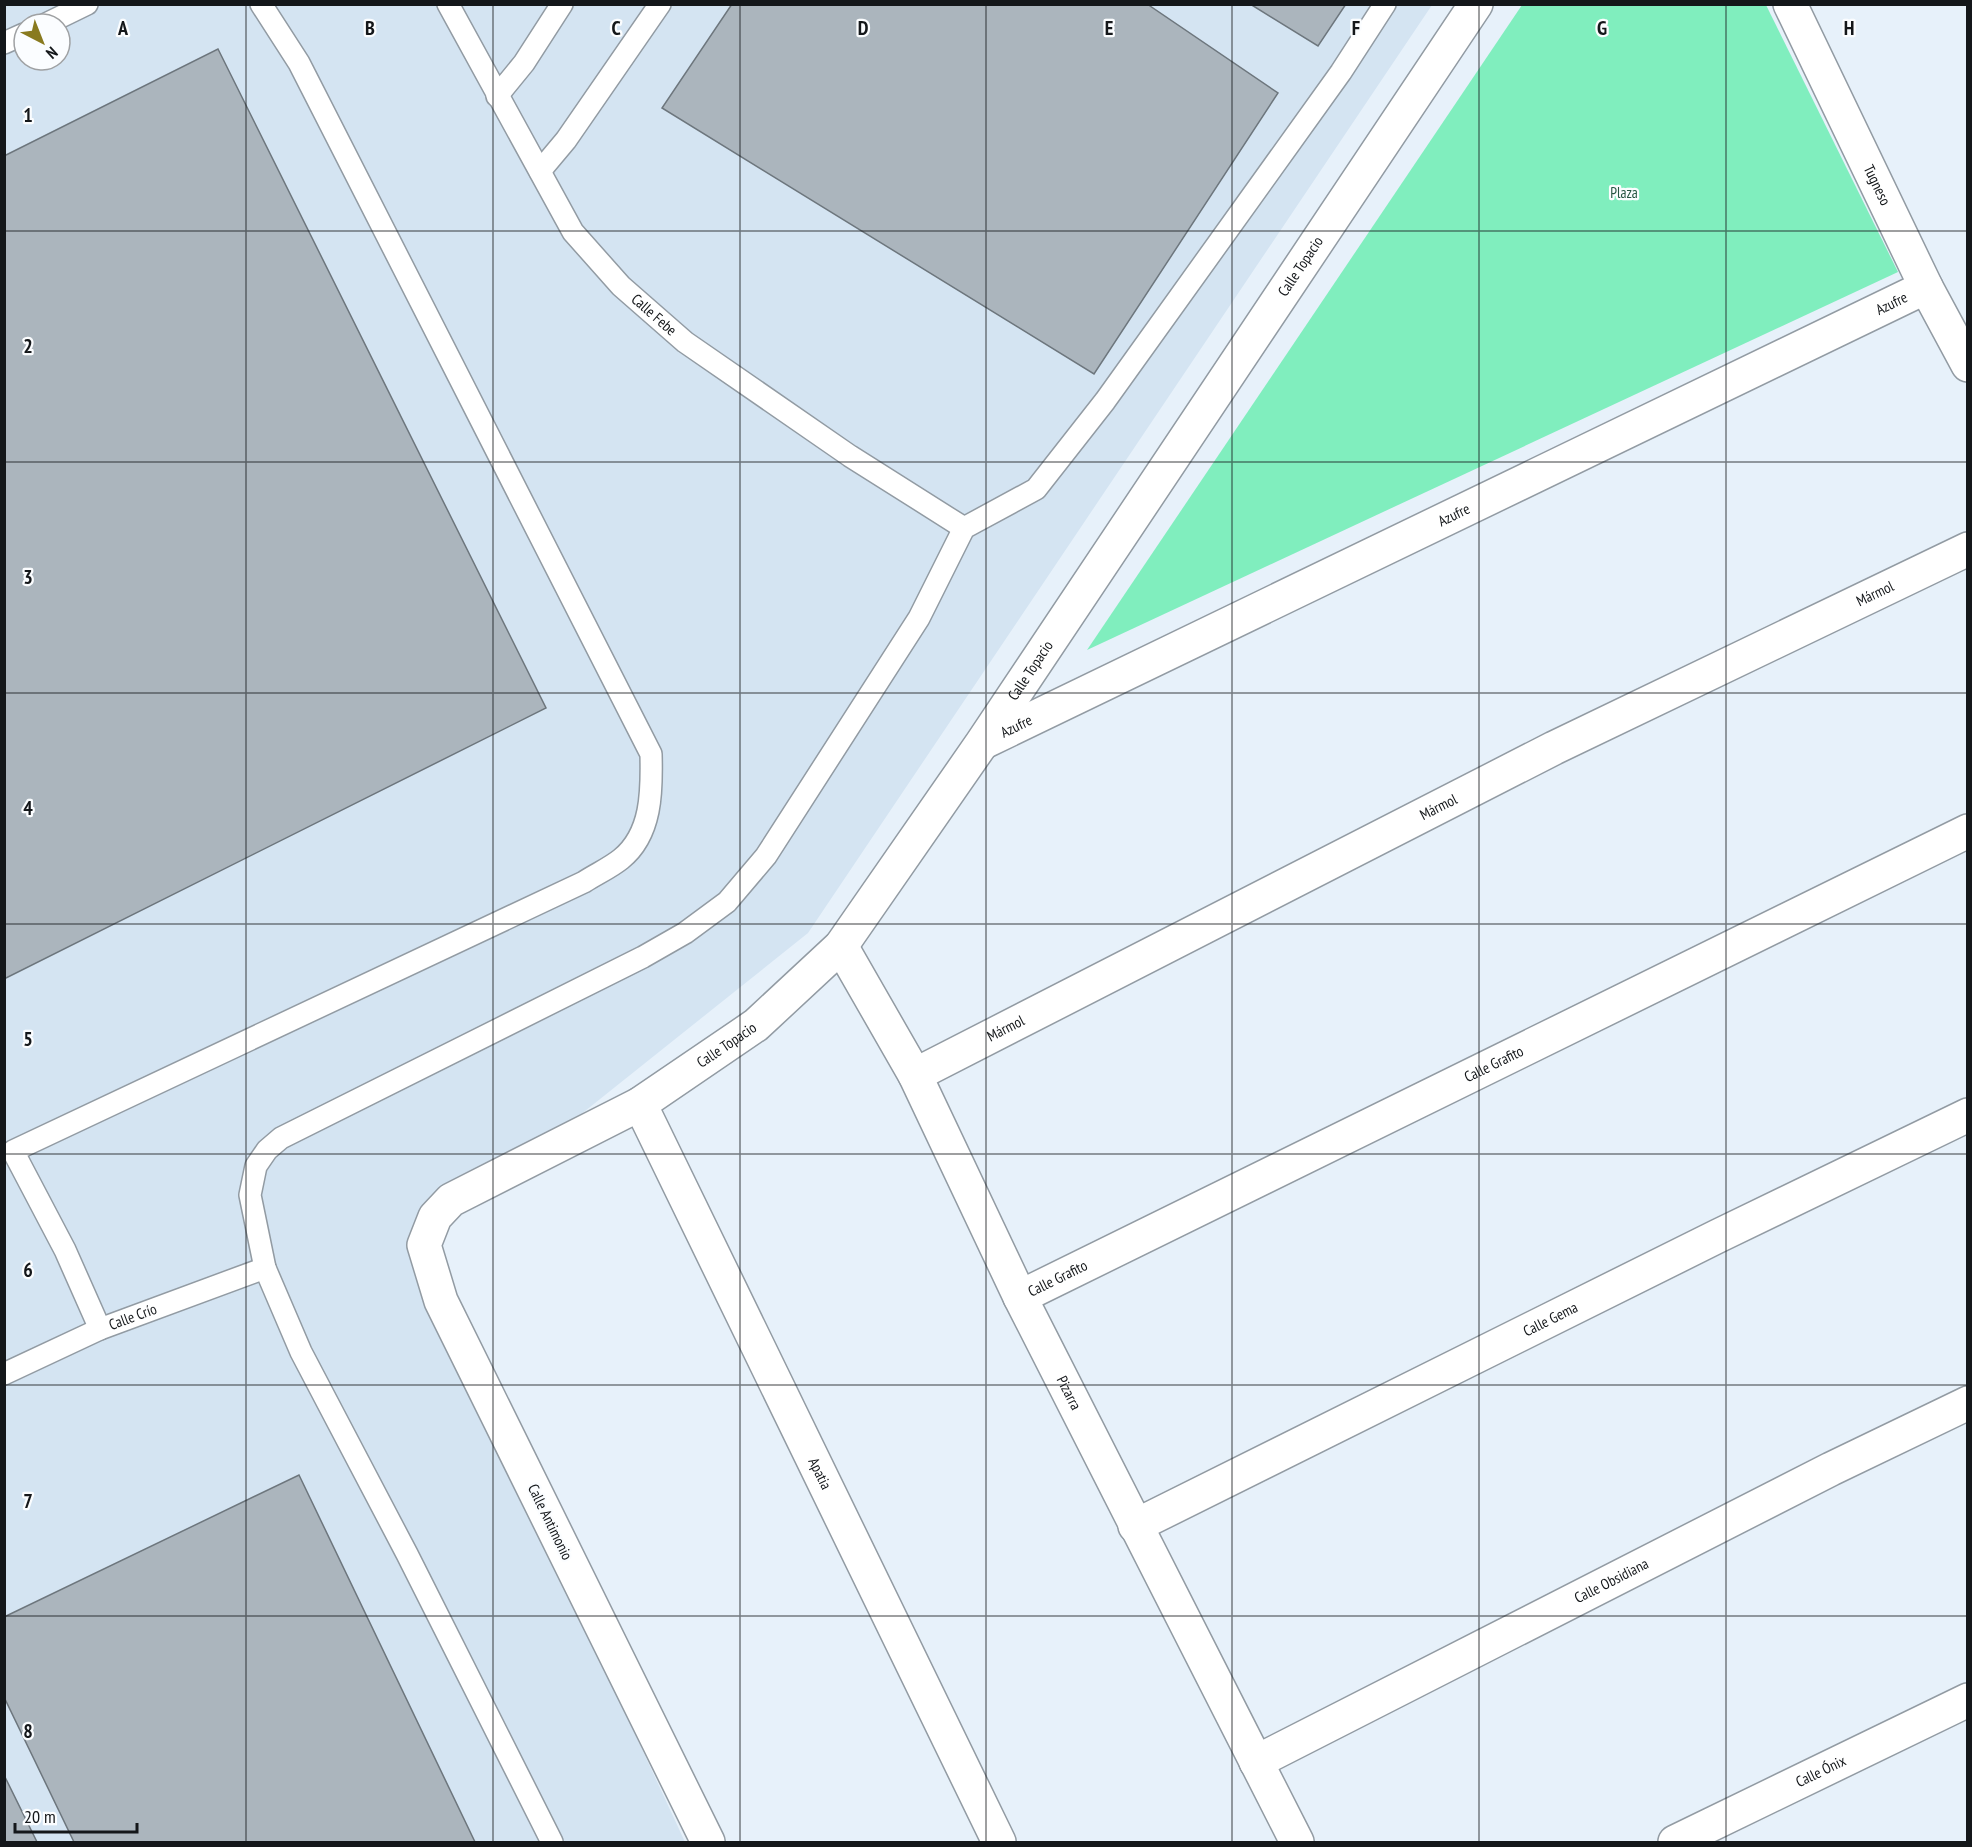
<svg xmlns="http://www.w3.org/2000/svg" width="1972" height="1847" font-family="'PT Sans Narrow',sans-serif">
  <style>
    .built { fill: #d4e4f2; fill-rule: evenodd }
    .green { fill: #80eebe }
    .building { fill: #abb5bd; stroke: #6d767d; stroke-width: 1.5 }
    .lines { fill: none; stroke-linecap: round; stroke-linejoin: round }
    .lane-casing { stroke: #929ba3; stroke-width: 24 }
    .street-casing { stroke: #929ba3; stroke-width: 36 }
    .lane { stroke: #fff; stroke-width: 21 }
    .street { stroke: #fff; stroke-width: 33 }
    .grid { fill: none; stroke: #14171a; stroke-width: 1.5; stroke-opacity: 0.55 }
    .labels { text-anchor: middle; stroke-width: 4.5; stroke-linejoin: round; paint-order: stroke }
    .street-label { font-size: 15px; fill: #14171a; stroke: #fbfdff }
    .park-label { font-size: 15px; fill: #265642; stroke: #fbfdff }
    .grid-label { font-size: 20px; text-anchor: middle; font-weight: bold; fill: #14171a; stroke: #fbfdff; stroke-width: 4.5; stroke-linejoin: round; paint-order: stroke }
  </style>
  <rect width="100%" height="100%" fill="#e7f1fa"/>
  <path class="built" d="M5 5H1432L808 933 411 1250 685 1842H5ZM24 24H60V60H24Z"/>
  <path class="green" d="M1522 5H1766L1898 272 1087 650Z"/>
  <g class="building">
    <path d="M732 4H1147L1278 93 1094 374 662 108Z"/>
    <path d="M1250 4H1346L1318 46Z"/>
    <path d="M218 49 546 708 4 979V156Z"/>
    <path d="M299 1475 475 1842H74L4 1697V1617Z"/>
    <path d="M4 1775 37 1842H4Z"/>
  </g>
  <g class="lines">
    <defs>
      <g id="lane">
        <path id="s1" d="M448 4 573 232 621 286 685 342 850 456 964 528"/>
        <path d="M46 24 87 4"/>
        <path d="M4 43 24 34"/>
        <path d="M497 96 524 63 562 4"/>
        <path d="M540 171 566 140 660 4"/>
        <path d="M100 1329 65 1250 13 1151 584 882C596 874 610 868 621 859 652 834 652 791 651 754L299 63 261 4"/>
        <path id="s2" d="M4 1374 100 1329 265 1268"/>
        <path d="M552 1842 407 1554 301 1352 265 1268 250 1195 256 1166 267 1150 281 1138 643 957 685 933 727 902 766 856 919 618 964 528 1036 489 1105 401 1341 72 1385 4"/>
      </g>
      <g id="street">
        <path id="s3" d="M1790 4 1926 287 1968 365"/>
        <path id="s4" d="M984 742 1926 287"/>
        <path id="s5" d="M841 946 915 1075 1020 1297 1297 1842"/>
        <path id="s6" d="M915 1075 1554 748 1968 549"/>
        <path id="s7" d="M640 1104 999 1842"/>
        <path id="s8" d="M1020 1297 1968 831"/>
        <path id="s9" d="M1135 1526 1718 1236 1968 1115"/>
        <path id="s10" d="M1256 1762 1831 1469 1968 1403"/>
        <path id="s11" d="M708 1842 441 1301 424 1245 435 1217 451 1200 640 1104 756 1025 841 946 982 743 1476 4"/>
        <path id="s12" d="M1675 1842 1968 1700"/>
      </g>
    </defs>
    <use href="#lane" class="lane-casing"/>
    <use href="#street" class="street-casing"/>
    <use href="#lane" class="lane"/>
    <use href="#street" class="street"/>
  </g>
  <path class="grid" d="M246 4V1842M493 4V1842M740 4V1842M986 4V1842M1232 4V1842M1479 4V1842M1726 4V1842M4 231H1968M4 462H1968M4 693H1968M4 924H1968M4 1154H1968M4 1385H1968M4 1616H1968"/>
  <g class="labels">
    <g class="street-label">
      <text dy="5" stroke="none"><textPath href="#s3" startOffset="201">Tugneso</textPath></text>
      <text dy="5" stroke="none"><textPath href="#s11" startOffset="2004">Calle Topacio</textPath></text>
      <text dy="5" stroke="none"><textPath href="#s4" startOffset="1008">Azufre</textPath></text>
      <text dy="5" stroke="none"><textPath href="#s1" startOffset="376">Calle Febe</textPath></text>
      <text dy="5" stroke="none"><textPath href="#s4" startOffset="522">Azufre</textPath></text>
      <text dy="5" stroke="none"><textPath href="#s6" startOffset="1074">Mármol</textPath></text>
      <text dy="5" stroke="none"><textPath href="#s11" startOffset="1518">Calle Topacio</textPath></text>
      <text dy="5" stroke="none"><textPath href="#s4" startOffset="36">Azufre</textPath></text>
      <text dy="5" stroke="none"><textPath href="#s6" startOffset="588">Mármol</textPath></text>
      <text dy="5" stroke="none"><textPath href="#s6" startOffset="102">Mármol</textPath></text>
      <text dy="5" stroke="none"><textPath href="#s11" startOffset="1032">Calle Topacio</textPath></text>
      <text dy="5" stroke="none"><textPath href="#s8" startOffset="528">Calle Grafito</textPath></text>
      <text dy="5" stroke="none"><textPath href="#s8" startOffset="42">Calle Grafito</textPath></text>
      <text dy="5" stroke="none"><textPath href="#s2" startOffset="141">Calle Crío</textPath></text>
      <text dy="5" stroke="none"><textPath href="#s9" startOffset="464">Calle Gema</textPath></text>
      <text dy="5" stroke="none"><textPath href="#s5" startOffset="502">Pizarra</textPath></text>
      <text dy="5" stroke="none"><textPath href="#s7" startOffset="411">Apatia</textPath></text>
      <text transform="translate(550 1522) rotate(64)" y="5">Calle Antimonio</text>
      <text dy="5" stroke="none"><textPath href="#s10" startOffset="399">Calle Obsidiana</textPath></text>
      <text dy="5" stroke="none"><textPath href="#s12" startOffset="162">Calle Ónix</textPath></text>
    </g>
    <g class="park-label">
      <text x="1624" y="198">Plaza</text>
    </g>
  </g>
  <g class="grid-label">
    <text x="123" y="35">A</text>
    <text x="370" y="35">B</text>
    <text x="616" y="35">C</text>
    <text x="863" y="35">D</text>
    <text x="1109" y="35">E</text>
    <text x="1356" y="35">F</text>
    <text x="1602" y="35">G</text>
    <text x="1849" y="35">H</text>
    <text x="28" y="122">1</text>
    <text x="28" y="353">2</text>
    <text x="28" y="584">3</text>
    <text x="28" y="815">4</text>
    <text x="28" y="1046">5</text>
    <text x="28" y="1277">6</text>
    <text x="28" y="1508">7</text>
    <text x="28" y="1738">8</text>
  </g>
  <rect width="1972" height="1847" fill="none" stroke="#14171a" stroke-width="12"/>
  <g transform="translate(42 42) rotate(138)"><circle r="28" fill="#fbfdff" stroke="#9fa1a3" stroke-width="1.5"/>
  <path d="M0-4.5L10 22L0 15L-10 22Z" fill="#897a1f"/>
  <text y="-9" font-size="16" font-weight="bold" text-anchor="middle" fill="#14171a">N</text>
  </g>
  <path d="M15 1823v9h122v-9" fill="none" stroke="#14171a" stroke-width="3"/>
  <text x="24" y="1823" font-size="18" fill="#14171a" stroke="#fbfdff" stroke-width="4.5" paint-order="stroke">20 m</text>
</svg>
